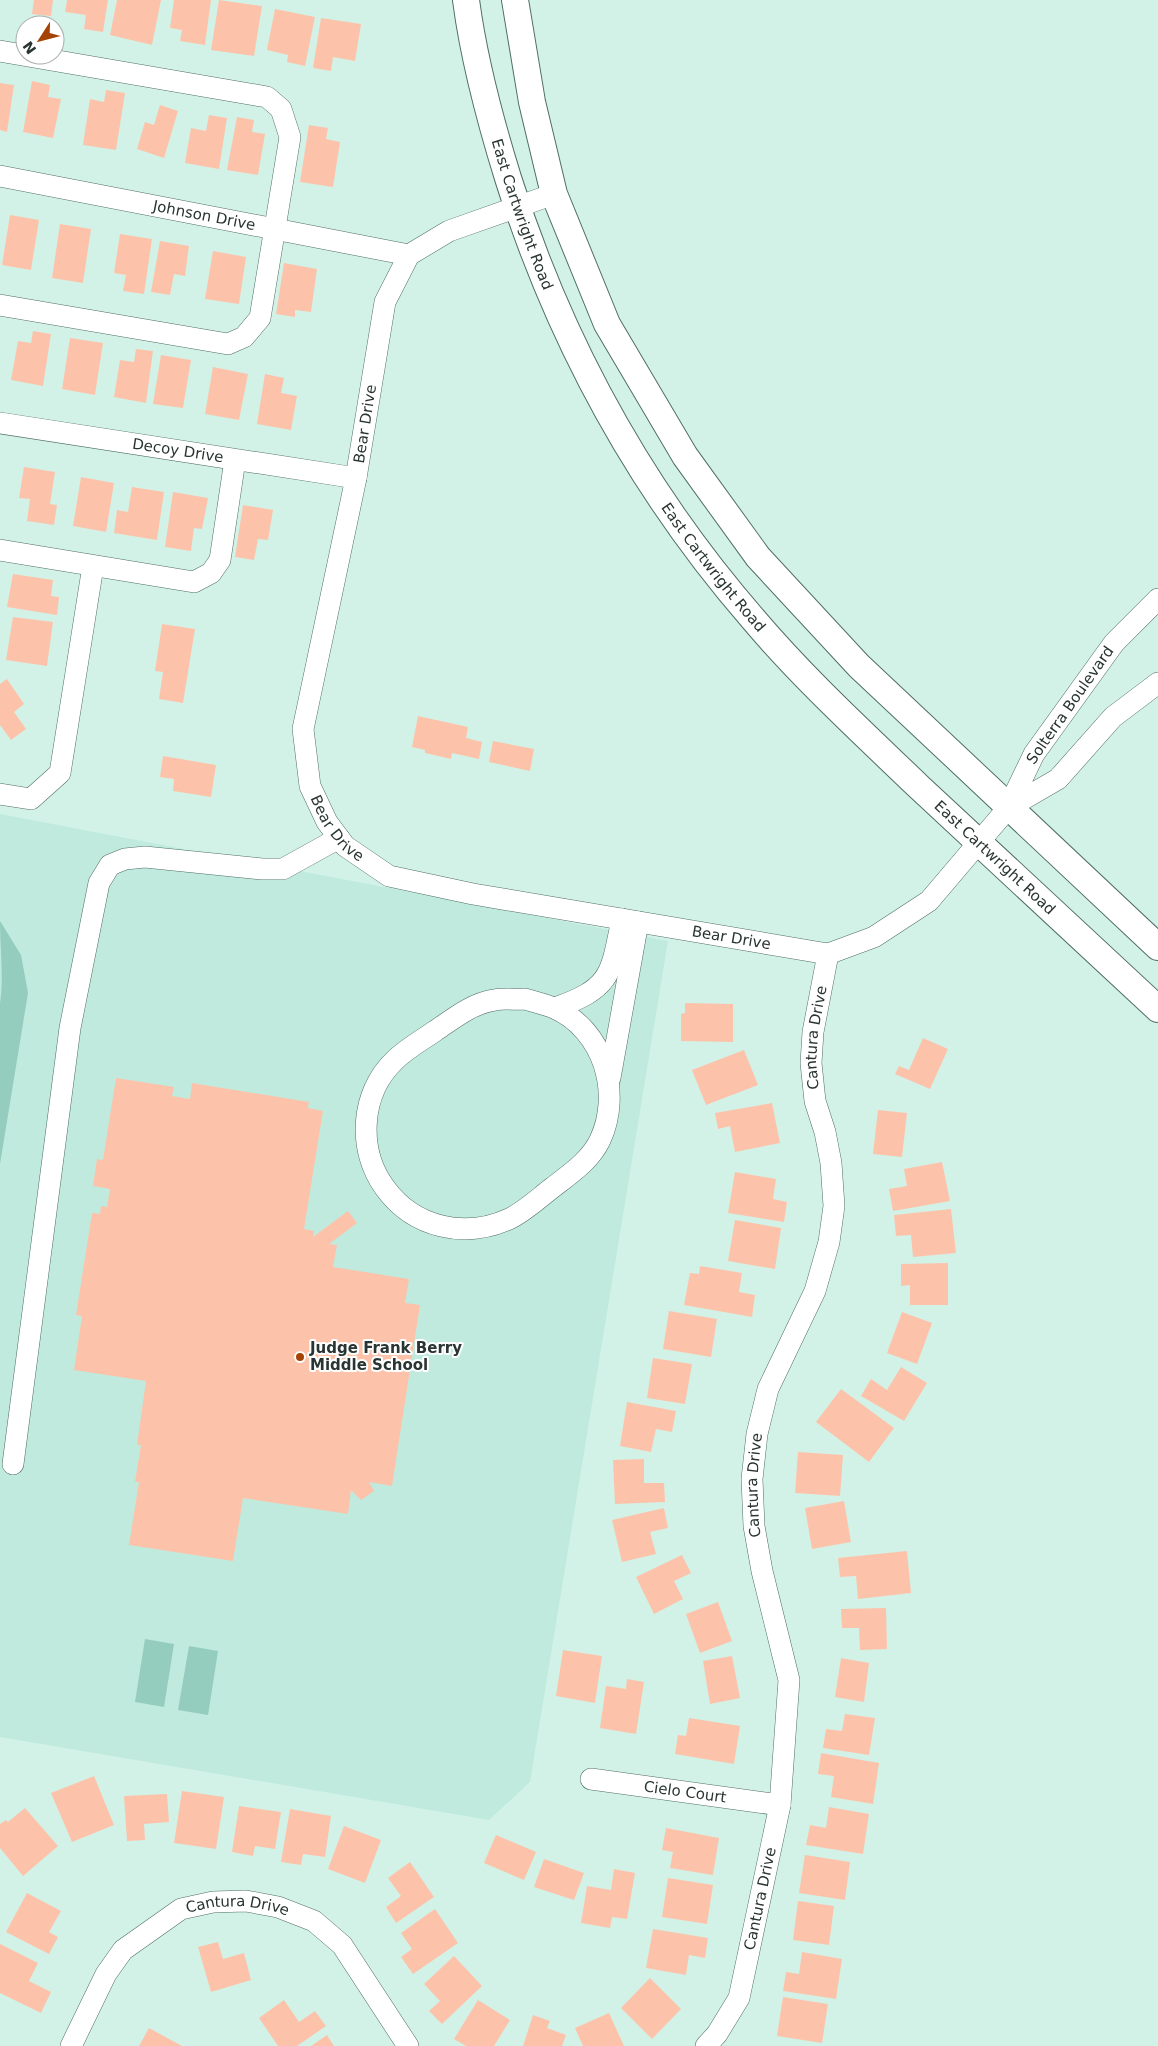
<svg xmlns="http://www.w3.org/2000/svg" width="1158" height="2046" font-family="'DejaVu Sans',sans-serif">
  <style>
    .built { fill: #c0eade }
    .pitch { fill: #94cdbd }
    .building { fill: #fdc3aa }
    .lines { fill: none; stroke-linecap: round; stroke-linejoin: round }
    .minor-casing { stroke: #516e66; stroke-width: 22 }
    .major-casing { stroke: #516e66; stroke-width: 28 }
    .minor { stroke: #fff; stroke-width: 21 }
    .major { stroke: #fff; stroke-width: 26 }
    .poi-dot { fill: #a54306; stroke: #fff; stroke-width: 2 }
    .labels { text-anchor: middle; stroke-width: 4; stroke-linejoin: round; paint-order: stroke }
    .street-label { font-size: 15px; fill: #293532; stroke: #fff }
    .poi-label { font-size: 15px; font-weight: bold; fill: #293532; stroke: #fff; text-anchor: start }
  </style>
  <rect width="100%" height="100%" fill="#d2f2e8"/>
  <path class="built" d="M0 814 668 941 530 1782 489 1820 0 1737Z"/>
  <g class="pitch">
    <path d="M0 921 21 955 28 993 0 1164V1003C4 979 0 947 0 921Z"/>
    <path d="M145 1639 174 1644 164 1707 135 1702Z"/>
    <path d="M189 1646 218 1651 208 1715 178 1710Z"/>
  </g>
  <g class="building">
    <path d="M34 0H53L51 16 32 14Z"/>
    <path d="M67 0H108L103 32 84 29 86 15 65 12Z"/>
    <path d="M117 0H161L152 45 110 35Z"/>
    <path d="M174 0H211L205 45 180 41 182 30 170 28Z"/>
    <path d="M219 0 262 6 254 56 211 50Z"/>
    <path d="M275 9 315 17 305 66 287 62 288 55 267 50Z"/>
    <path d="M321 18 361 24 355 61 333 57 331 71 313 68Z"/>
    <path d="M32 81 50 85 48 97 61 99 53 138 23 132Z"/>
    <path d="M0 83 14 85 7 132 0 130Z"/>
    <path d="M106 90 125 93 116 150 83 145 90 99 104 102Z"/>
    <path d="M160 105 178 111 164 158 137 149 145 122 154 125Z"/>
    <path d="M209 115 227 118 219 169 185 163 191 128 206 131Z"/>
    <path d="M237 117 254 120 252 132 265 134 258 175 227 170Z"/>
    <path d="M309 125 328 128 326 139 340 142 333 187 300 182Z"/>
    <path d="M10 215 39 220 31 270 2 265Z"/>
    <path d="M60 224 91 229 83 283 52 278Z"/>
    <path d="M120 234 152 239 144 294 123 291 126 275 114 273Z"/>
    <path d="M160 241 189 246 185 276 174 274 170 295 151 292Z"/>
    <path d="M213 251 246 257 239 304 205 299Z"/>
    <path d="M284 263 317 269 311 312 295 310V317L276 314Z"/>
    <path d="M33 331 51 334 43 386 11 380 18 341 31 343Z"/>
    <path d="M70 338 103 343 95 395 62 389Z"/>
    <path d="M136 349 153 351 146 403 114 397 120 360 134 362Z"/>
    <path d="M161 355 191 360 183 408 153 404Z"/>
    <path d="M213 367 248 374 239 420 205 414Z"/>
    <path d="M265 374 284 378 281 393 297 396 291 430 257 424Z"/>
    <path d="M24 467 55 472 50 504 57 505 54 525 27 521 30 499 19 498Z"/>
    <path d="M81 477 114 483 106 532 73 526Z"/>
    <path d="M132 487 164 492 157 540 114 533 117 510 128 512Z"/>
    <path d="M173 492 208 498 202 529 194 528 191 551 165 547Z"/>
    <path d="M243 505 273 510 268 540 258 539 254 560 235 557Z"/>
    <path d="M13 574 53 580 51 596 59 597 57 615 7 607Z"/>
    <path d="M13 617 53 622 47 666 6 660Z"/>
    <path d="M162 624 195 629 183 703 159 699 163 672 155 671Z"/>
    <path d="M7 679 24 704 14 712 26 729 11 740 0 725V684Z"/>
    <path d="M418 716 468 727 466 738 482 742 479 759 452 753 451 759 425 753V750L412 747Z"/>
    <path d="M493 741 534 749 530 771 489 762Z"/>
    <path d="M163 756 216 765 211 797 173 791 174 779 160 777Z"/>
    <path d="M685 1003 733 1004V1042L681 1041V1014L685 1013Z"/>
    <path d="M923 1038 948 1049 930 1089 895 1074 899 1066 909 1070Z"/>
    <path d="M744 1050 758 1085 706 1105 692 1070Z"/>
    <path d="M116 1078 174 1087 172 1096 190 1099 192 1083 309 1102 308 1108 323 1111 304 1229 314 1231 313 1237 348 1211 357 1223 329 1244 337 1245 333 1267 409 1279 405 1303 420 1305 392 1486 369 1482 374 1491 361 1500 351 1490 348 1514 243 1498 233 1561 129 1545 139 1482H135L141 1445H137L146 1381 74 1370 82 1316 76 1315 92 1213 100 1214 101 1206 107 1207 110 1189 93 1186 97 1159 103 1160Z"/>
    <path d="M772 1103 780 1143 735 1152 730 1126 718 1129 715 1113Z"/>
    <path d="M878 1110 907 1113 902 1157 873 1154Z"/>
    <path d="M942 1162 950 1201 893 1211 889 1189 907 1186 904 1169Z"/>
    <path d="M735 1172 776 1179 773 1199 787 1202 784 1222 728 1213Z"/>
    <path d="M951 1209 956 1253 913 1257 911 1235 896 1236 894 1215Z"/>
    <path d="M735 1220 781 1228 775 1269 728 1261Z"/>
    <path d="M948 1263V1305H910V1285L901 1286V1264Z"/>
    <path d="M700 1266 742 1273 739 1292 755 1295 752 1317 684 1305 690 1273 699 1274Z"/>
    <path d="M669 1311 717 1319 711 1357 663 1349Z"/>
    <path d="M902 1312 932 1323 917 1364 887 1353Z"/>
    <path d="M653 1358 692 1364 685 1404 647 1398Z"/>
    <path d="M901 1367 927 1383 904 1421 861 1396 871 1379 887 1390Z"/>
    <path d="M841 1389 894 1428 869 1462 816 1422Z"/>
    <path d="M627 1402 676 1411 672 1432 656 1429 651 1452 620 1446Z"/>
    <path d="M798 1452 843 1455 840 1496 795 1493Z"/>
    <path d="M644 1459V1483H664L665 1502 615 1504 613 1460Z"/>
    <path d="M844 1501 851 1542 812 1549 805 1508Z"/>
    <path d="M664 1508 668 1528 650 1532 656 1554 622 1562 612 1520Z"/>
    <path d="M907 1551 911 1593 858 1599 856 1576 840 1577 838 1558Z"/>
    <path d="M682 1555 691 1573 674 1581 683 1599 654 1614 636 1577Z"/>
    <path d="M718 1602 732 1641 700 1653 686 1614Z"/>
    <path d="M886 1608 887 1649 860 1650 859 1628H842L841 1609Z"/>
    <path d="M563 1650 602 1656 595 1703 556 1696Z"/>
    <path d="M732 1656 740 1698 710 1704 703 1661Z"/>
    <path d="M841 1658 869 1663 864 1702 835 1697Z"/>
    <path d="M627 1679 644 1682 636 1734 600 1728 606 1686 626 1689Z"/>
    <path d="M845 1714 875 1718 869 1755 823 1748 826 1729 842 1731Z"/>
    <path d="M689 1718 740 1726 734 1764 675 1754 678 1735 686 1736Z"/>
    <path d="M821 1753 879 1763 873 1804 831 1797 834 1776 818 1774Z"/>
    <path d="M94 1776 114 1825 72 1842 51 1793Z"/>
    <path d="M182 1791 224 1797 216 1849 174 1843Z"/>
    <path d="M167 1794 169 1822 144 1824 145 1840 127 1841 124 1796Z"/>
    <path d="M239 1806 281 1812 275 1849 255 1846 253 1856 232 1852Z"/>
    <path d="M829 1807 869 1814 863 1854 806 1845 810 1825 826 1828Z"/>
    <path d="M25 1808 58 1846 23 1876 0 1848V1824L6 1820 8 1822Z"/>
    <path d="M290 1809 331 1816 325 1857 303 1854 301 1865 281 1862Z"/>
    <path d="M344 1826 381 1840 365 1883 328 1869Z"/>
    <path d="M666 1828 719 1838 713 1875 670 1868 673 1852 662 1850Z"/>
    <path d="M496 1835 536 1852 524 1880 484 1863Z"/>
    <path d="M805 1855 850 1862 845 1900 799 1893Z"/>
    <path d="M544 1859 584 1873 574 1900 534 1887Z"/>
    <path d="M410 1862 434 1897 396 1923 386 1907 401 1896 388 1878Z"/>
    <path d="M614 1869 635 1873 627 1919 612 1917 610 1928 581 1923 587 1886 611 1890Z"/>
    <path d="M668 1878 713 1885 707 1924 662 1917Z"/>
    <path d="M27 1893 61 1911 49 1932 58 1937 49 1954 6 1932Z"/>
    <path d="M798 1901 834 1906 829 1945 793 1940Z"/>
    <path d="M435 1909 458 1943 413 1974 401 1957 412 1949 401 1933Z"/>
    <path d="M653 1929 708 1938 705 1958 689 1955 686 1975 646 1968Z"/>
    <path d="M218 1942 223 1959 244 1953 251 1980 211 1992 198 1947Z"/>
    <path d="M0 1944 38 1963 29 1981 51 1992 41 2013 0 1993Z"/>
    <path d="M802 1952 842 1959 836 1999 783 1991 786 1972 799 1974Z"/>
    <path d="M454 1956 482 1986 442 2024 429 2011 440 2001 424 1984Z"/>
    <path d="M650 1978 681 2009 652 2039 621 2008Z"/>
    <path d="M783 1997 828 2004 822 2043 777 2036Z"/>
    <path d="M284 2000 299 2022 315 2011 326 2026 297 2046H278L259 2018Z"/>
    <path d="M478 2000 510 2020 494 2046H466L454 2039Z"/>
    <path d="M609 2013 624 2046H583L575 2028Z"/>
    <path d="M533 2015 550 2021 547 2028 566 2035 562 2046H523Z"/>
    <path d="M149 2028 182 2046H139Z"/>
    <path d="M327 2035 334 2046H311Z"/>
  </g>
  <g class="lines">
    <defs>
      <g id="minor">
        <path d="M0 51 267 97 281 109 290 137 260 318 244 337 228 344 0 305"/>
        <path id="s1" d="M0 176 409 255"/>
        <path id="s2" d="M554 194 449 231 409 255 385 302 356 478 303 729 310 786 327 822 345 846 389 876 473 894 828 954 874 937 929 901 1008 808"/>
        <path id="s3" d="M0 423 356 478"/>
        <path d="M0 550 194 582 211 573 220 560 235 460"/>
        <path d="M1158 599 1114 643 1034 754 1008 808 1058 779 1113 717 1158 683"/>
        <path d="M0 794 31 799 60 773 93 566"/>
        <path d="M525 999C535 1002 545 1004 554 1008 604 1030 622 1093 600 1140 590 1161 570 1174 552 1188 539 1198 524 1212 509 1219 465 1239 414 1228 385 1188 357 1150 360 1093 395 1060 406 1049 422 1040 435 1031 453 1019 472 1003 495 1000 505 998 516 1000 525 999Z"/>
        <path d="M555 1008C612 988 611 974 622 919"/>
        <path d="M610 1078 638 922"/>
        <path d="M13 1464 70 1028 99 883 110 865 125 859 145 857 262 869H283L339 838"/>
        <path id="s4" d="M591 1779 780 1805"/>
        <path id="s5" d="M71 2046 106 1974 123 1950 181 1909 213 1902 246 1901 278 1907 314 1921 342 1945 408 2046"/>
        <path id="s6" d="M706 2046 717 2034 739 1998 780 1805 789 1680 762 1571 754 1526 752 1479 757 1434 768 1389 815 1291 829 1242 834 1206 831 1163 825 1132 815 1101 811 1063 813 1032 828 954"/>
      </g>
      <g id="major">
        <path id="s7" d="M466 0C474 61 490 120 508 178 560 343 640 489 754 620 804 679 862 732 918 786 998 861 1078 935 1158 1009"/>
        <path d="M515 0 532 102 554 194 607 324 685 456 758 557 859 666 1158 947"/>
      </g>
    </defs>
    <use href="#minor" class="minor-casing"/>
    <use href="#major" class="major-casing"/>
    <use href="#minor" class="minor"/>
    <use href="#major" class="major"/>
  </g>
  <circle class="poi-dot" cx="300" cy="1357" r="5"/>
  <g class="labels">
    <g class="street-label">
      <text dy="5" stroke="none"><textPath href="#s7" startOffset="222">East Cartwright Road</textPath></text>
      <text dy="5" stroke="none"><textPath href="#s1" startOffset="208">Johnson Drive</textPath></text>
      <text transform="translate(365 424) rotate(-81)" y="5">Bear Drive</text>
      <text dy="5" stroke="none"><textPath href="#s3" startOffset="180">Decoy Drive</textPath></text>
      <text dy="5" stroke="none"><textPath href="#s7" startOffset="626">East Cartwright Road</textPath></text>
      <text transform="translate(1070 705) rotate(-55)" y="5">Solterra Boulevard</text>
      <text dy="5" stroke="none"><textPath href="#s2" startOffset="754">Bear Drive</textPath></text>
      <text dy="5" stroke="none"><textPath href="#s7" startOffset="1031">East Cartwright Road</textPath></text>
      <text dy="5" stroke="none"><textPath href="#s2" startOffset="1174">Bear Drive</textPath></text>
      <text dy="5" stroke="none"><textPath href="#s6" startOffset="1045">Cantura Drive</textPath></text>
      <text dy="5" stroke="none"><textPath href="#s6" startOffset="580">Cantura Drive</textPath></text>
      <text dy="5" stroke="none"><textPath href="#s4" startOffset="95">Cielo Court</textPath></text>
      <text dy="5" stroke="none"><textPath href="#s6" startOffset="160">Cantura Drive</textPath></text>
      <text dy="5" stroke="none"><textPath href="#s5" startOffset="238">Cantura Drive</textPath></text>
    </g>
    <g class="poi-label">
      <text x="310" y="1353">Judge Frank Berry<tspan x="310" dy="17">Middle School</tspan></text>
    </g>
  </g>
  <g transform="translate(40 40) rotate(234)"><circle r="24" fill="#ffffff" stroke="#a9aead"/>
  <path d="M0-4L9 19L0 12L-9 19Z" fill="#a54306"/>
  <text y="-8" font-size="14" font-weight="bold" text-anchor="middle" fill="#293532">N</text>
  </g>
</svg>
